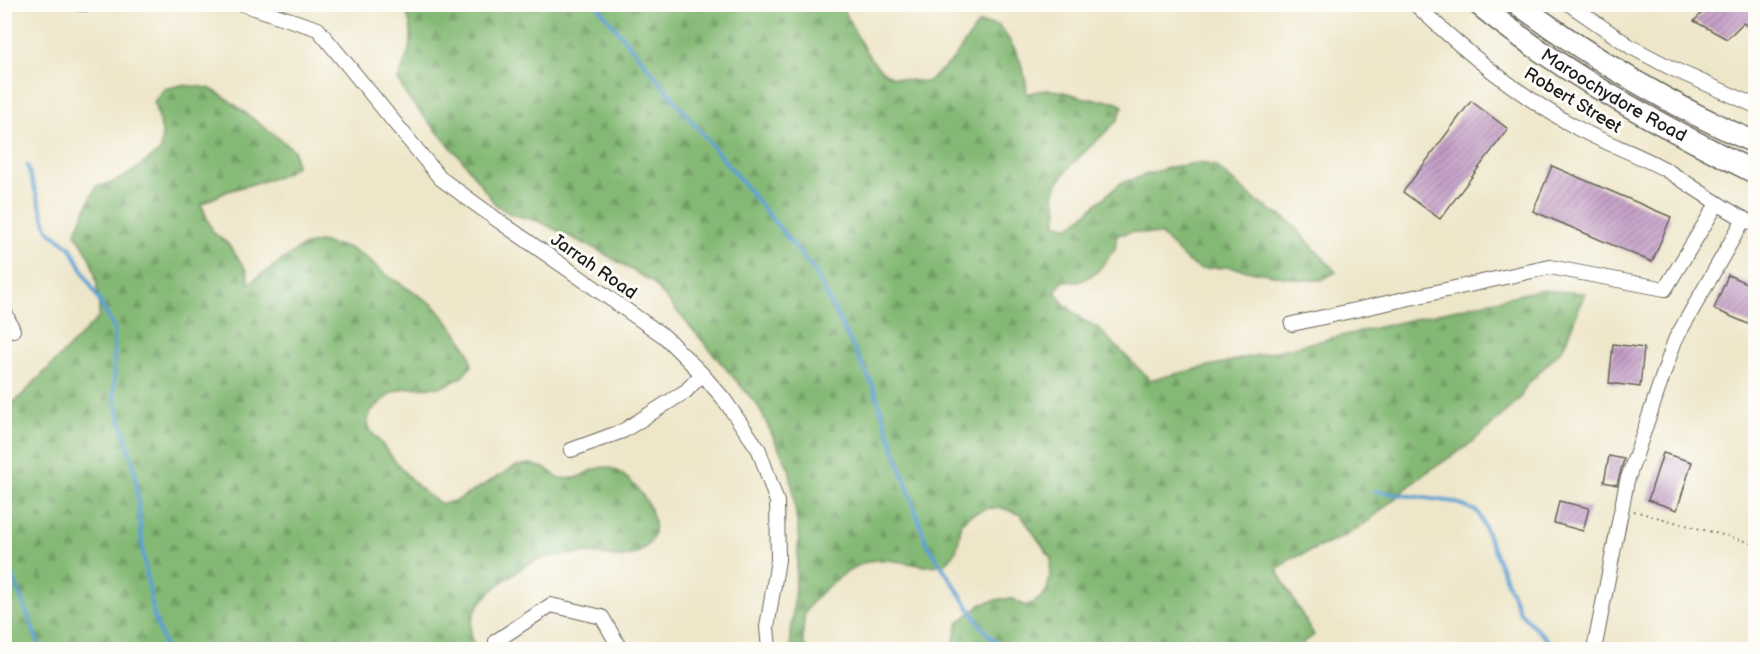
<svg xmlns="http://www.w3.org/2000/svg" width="1760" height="654" font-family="'Balsamiq Sans',sans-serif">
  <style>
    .forest { fill: url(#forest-firs); stroke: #506a48; stroke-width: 1.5 }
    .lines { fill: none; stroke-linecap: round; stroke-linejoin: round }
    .stream { stroke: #5ea1d2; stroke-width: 4 }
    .building { fill: url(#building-hatch) }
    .minor-casing { stroke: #666359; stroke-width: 16 }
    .highway-casing { stroke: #666359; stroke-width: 24 }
    .path { stroke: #666359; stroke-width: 2; stroke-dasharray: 1.5 4.5; stroke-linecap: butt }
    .minor { stroke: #fff; stroke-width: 14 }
    .highway { stroke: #fff; stroke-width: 21 }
    .labels { text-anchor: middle; stroke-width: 6; stroke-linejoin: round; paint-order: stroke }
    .street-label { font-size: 18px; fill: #1c1c1c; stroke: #fdfcf7 }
  </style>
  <defs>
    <pattern id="forest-firs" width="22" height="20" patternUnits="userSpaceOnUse" patternTransform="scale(1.5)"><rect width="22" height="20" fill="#84b975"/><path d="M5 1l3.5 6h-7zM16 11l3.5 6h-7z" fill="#719e65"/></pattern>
    <pattern id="building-hatch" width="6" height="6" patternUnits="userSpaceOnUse" patternTransform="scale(1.5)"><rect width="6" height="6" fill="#bf97c2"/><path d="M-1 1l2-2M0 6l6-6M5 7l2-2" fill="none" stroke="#9a7a9d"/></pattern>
  </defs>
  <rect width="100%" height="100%" fill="#fdfcf7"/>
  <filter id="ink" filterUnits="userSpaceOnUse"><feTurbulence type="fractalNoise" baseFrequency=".0167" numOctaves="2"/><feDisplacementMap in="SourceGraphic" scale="12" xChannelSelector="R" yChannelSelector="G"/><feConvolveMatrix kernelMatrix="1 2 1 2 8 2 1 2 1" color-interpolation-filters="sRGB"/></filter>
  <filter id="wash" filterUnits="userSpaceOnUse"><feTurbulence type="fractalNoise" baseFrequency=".008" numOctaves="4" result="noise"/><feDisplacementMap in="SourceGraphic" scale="24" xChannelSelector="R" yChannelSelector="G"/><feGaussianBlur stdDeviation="1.35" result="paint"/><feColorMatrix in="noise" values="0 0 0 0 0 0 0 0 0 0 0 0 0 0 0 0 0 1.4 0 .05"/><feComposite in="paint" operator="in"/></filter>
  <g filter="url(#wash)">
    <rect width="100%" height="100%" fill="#eee6c9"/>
    <g class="forest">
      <path d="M404 5H841C853 26 869 69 893 77 904 80 916 81 927 82L952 61 979 23 998 25C1015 45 1026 68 1027 94 1059 84 1067 96 1096 100 1110 101 1109 99 1123 106L1117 121 1070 166 1059 181 1054 195 1058 211 1055 223 1070 227 1121 183 1170 167 1200 163 1215 166 1259 203 1289 221 1336 272 1321 280H1302L1228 267 1200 269 1187 261 1161 235 1132 232 1117 235 1115 249 1097 272 1079 282 1064 281 1055 291 1062 302 1083 320 1097 327 1150 380 1539 290 1585 293 1563 348 1526 386 1520 398 1490 427 1466 447 1424 474 1367 522 1345 536 1289 560 1277 571 1314 635 1303 643 1301 649H952L958 623 982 604 1000 599H1013L1025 606C1052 597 1049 583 1051 558L1021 515 1003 508H989L972 514 961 523C959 537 960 551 948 561 931 574 898 557 876 560 855 562 813 594 805 614 803 619 804 627 803 632 803 640 802 643 807 649H790L799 537 790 471 758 406 652 282 598 250 540 222 508 213 495 204 464 162 407 97 398 79C411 48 417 37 404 5Z"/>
      <path d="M182 85 209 88 223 96 294 150 296 166 281 176 228 191 201 204 213 232 228 244 247 271 249 283 303 246 319 242 347 247 364 256 385 274 434 305 457 333 469 352 472 366 461 378 442 387 405 388 391 393 370 412 367 426C390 453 411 487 442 504L458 500 516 466 530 464 547 469 558 478C564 478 571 479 576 478 585 475 596 466 606 467 633 471 676 529 642 550 616 565 609 552 585 553 574 554 544 557 535 561 518 568 488 591 478 606 470 620 468 635 476 649H5V405L17 400 99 317C99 287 95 257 75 234L96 186C123 183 140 166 161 150L162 131 154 102 164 89Z"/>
    </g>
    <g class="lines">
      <g class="stream">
        <path d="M596 4 813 269 873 386 926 542 981 626 1002 650"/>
        <path d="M27 165 48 230 70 247 114 328V396L135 471 143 554 154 616 166 650"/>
        <path d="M1374 491 1454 502 1478 512 1519 611 1557 650"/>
        <path d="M4 553 41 650"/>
      </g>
    </g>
    <g id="blocks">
      <g class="building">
        <path d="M1711 4H1755V28L1750 24 1747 26 1743 23 1727 39 1694 21Z"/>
        <path d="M1471 101 1508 129 1440 219 1403 192Z"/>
        <path d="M1552 166 1671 217 1652 262 1533 211Z"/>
        <path d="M1728 275 1755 287V327L1714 309Z"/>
        <path d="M1613 344 1644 348 1640 387 1609 383Z"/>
        <path d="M1663 453 1692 462 1677 510 1648 500Z"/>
        <path d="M1609 456 1624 459 1617 485 1604 482Z"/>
        <path d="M1559 501 1589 508 1583 531 1554 523Z"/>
      </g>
    </g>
  </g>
  <g filter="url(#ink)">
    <use href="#blocks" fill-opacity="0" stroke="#666359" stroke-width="1.5"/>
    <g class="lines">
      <defs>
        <g id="minor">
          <path d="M79 4H95"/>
          <path d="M242 4 318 29 440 178 496 219 665 337 702 374 723 398 759 450 777 502 778 560 767 627 769 650"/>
          <path d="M1415 4C1464 51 1519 96 1579 129 1607 144 1638 154 1666 170 1696 188 1724 210 1756 225"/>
          <path d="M1569 4 1631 47 1671 68 1756 106"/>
          <path d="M4 310 13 330"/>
          <path d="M1292 324 1550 267 1665 289 1717 204"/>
          <path d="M571 450 623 431 686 391 702 374"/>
          <path d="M496 641 551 605 602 617 621 650"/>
          <path d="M1594 650 1627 481 1675 340 1744 219"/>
        </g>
        <g id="highway">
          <path id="s1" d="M1478 4C1563 74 1658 124 1756 173"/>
          <path d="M1518 4C1593 59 1671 106 1756 143"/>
        </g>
      </defs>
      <use href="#minor" class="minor-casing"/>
      <use href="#highway" class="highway-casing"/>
      <path class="path" d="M1634 511 1756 544"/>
      <use href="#minor" class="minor"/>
      <use href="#highway" class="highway"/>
    </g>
  </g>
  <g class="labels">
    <g class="street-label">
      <text dy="6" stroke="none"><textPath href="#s1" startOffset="164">Maroochydore Road</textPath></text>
      <text transform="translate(1573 100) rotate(31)" y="6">Robert Street</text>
      <text transform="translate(594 266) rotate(35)" y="6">Jarrah Road</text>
    </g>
  </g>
  <rect width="1760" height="654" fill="none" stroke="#fdfcf7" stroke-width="24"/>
</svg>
